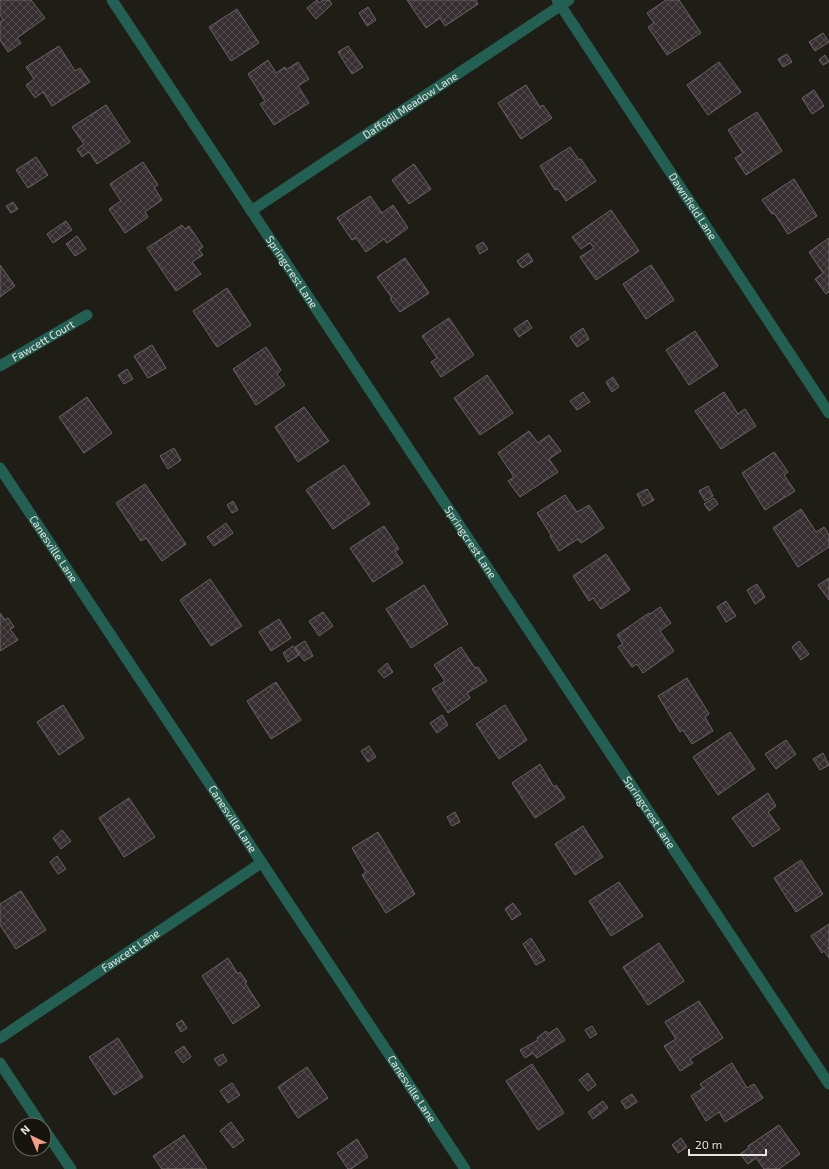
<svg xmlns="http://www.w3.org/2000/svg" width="829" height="1169" font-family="'Exo 2',sans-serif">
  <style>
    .building { fill: url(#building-cross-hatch); stroke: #6e6467 }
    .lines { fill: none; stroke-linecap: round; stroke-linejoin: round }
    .minor { stroke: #245f53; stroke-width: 11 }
    .tertiary { stroke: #245f53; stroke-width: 11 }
    .labels { text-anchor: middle; stroke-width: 3.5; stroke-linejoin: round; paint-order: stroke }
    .street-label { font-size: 11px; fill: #e5e4df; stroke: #15140d }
  </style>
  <defs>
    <pattern id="building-cross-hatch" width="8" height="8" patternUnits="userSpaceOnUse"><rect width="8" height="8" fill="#372e31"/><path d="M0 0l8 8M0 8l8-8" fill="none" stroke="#544c4e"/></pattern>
  </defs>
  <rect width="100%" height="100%" fill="#1e1d16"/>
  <g class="building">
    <path d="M0 0H31L45 18 17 38 21 43 8 52 0 40V22L3 20 0 15Z"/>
    <path d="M317 0 319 3 323 0H329L332 4 316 19 307 8Z"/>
    <path d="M407 0H476L478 4 445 26 440 18 426 28Z"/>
    <path d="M666 0H679L701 33 667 55 648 27 654 23 647 13Z"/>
    <path d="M368 7 376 20 367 26 359 13Z"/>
    <path d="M237 9 259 43 231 61 209 27Z"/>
    <path d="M823 33 829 42 815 51 809 42Z"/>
    <path d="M59 46 75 71 80 68 90 82 52 106 43 92 35 98 26 85 34 79 26 67Z"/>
    <path d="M348 46 363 67 352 74 338 52Z"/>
    <path d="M787 54 792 62 783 67 778 59Z"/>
    <path d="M825 55 829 62 823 65 819 60Z"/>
    <path d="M268 60 276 73 285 67 286 70 298 62 309 79 298 86 309 103 274 125 260 104 265 101 248 74Z"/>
    <path d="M719 62 741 92 708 115 687 85Z"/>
    <path d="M526 85 540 107 543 105 552 118 521 139 498 103Z"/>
    <path d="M814 90 824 106 812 114 802 98Z"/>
    <path d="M106 105 130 142 97 164 89 152 82 157 77 149 84 144 72 127Z"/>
    <path d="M757 112 782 151 746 175 735 158 743 153 728 130Z"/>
    <path d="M570 147 579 160 581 159 596 181 566 201 558 189 555 190 540 166Z"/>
    <path d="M36 157 48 175 28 188 16 170Z"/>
    <path d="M143 162 158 185 154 187 162 200 145 212 148 217 125 233 109 209 121 201 110 184Z"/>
    <path d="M414 164 431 189 409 204 392 180Z"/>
    <path d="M794 179 817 216 788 234 774 213 772 214 762 200Z"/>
    <path d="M370 196 382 213 393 205 408 228 387 243 384 239 366 252 356 238 352 240 337 218Z"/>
    <path d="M13 202 18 209 11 213 6 206Z"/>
    <path d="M611 210 639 251 596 280 580 257 594 248 590 243 581 249 572 237Z"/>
    <path d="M66 221 72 230 53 243 47 234Z"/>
    <path d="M182 225 185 229 189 226 203 247 199 250 203 255 192 262 201 274 176 291 147 248Z"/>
    <path d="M77 236 86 249 75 256 66 244Z"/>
    <path d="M829 238V292L826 294 815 279 823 273 809 252Z"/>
    <path d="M483 242 488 249 480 254 476 246Z"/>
    <path d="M528 253 533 261 522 268 517 261Z"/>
    <path d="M405 258 429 293 400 312 390 299 392 298 377 277Z"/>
    <path d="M0 265 15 286 0 297Z"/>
    <path d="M651 265 674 300 646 319 623 284Z"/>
    <path d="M227 288 251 325 217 347 193 311Z"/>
    <path d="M449 318 474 355 441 377 431 362 437 358 422 336Z"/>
    <path d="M527 320 532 328 519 337 514 329Z"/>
    <path d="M583 328 589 339 577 347 570 337Z"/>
    <path d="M695 331 718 366 689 385 666 350Z"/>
    <path d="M152 345 166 368 148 378 134 356Z"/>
    <path d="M266 347 281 370 277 374 285 385 256 405 233 369Z"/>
    <path d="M127 369 133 379 124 384 118 375Z"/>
    <path d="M487 375 513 413 480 435 454 398Z"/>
    <path d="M613 377 619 387 612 392 606 382Z"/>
    <path d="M583 392 590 402 577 410 570 401Z"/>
    <path d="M724 392 738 414 745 409 756 426 721 449 695 411Z"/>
    <path d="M87 397 112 433 84 453 59 417Z"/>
    <path d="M304 407 329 441 298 462 275 427Z"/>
    <path d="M529 431 538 443 549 435 561 451 549 459 558 472 520 497 508 481 514 477 498 453Z"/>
    <path d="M174 448 181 460 168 469 160 456Z"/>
    <path d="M774 452 788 472 784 475 795 491 765 510 742 473Z"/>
    <path d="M344 465 370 504 333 529 306 490Z"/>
    <path d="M145 484 186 544 162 561 146 538 141 541 116 503Z"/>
    <path d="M708 486 713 496 705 501 699 491Z"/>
    <path d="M647 489 654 500 643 506 637 494Z"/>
    <path d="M565 495 577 512 589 505 604 528 581 543 578 539 559 551 550 536 551 535 537 513Z"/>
    <path d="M714 498 718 504 709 511 704 504Z"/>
    <path d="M233 501 238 510 232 513 227 505Z"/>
    <path d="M801 509 816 532 824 527 829 535V547L798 567 773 528Z"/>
    <path d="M226 523 233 533 214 546 207 537Z"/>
    <path d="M384 526 399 549 395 551 403 563 373 582 350 548Z"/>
    <path d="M606 554 630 590 601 609 593 598 589 601 573 576Z"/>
    <path d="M829 578V600L818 585Z"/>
    <path d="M210 579 242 626 211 646 180 600Z"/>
    <path d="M757 584 765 597 755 604 747 590Z"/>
    <path d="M424 585 448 624 411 648 386 609Z"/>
    <path d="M726 601 736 616 726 622 717 607Z"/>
    <path d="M660 607 671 623 660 631 674 651 643 673 637 664 632 667 618 647 623 644 617 635 649 613 650 614Z"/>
    <path d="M323 612 333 626 319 636 309 621Z"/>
    <path d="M0 613 5 620 8 618 14 627 10 629 18 640 0 651Z"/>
    <path d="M279 619 291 638 271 651 259 632Z"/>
    <path d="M305 641 313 656 304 661 295 647Z"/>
    <path d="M799 641 809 654 801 660 792 647Z"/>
    <path d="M293 646 299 655 288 662 283 653Z"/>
    <path d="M461 647 475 668 478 667 487 681 467 693 470 698 448 713 432 689 445 681 434 665Z"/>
    <path d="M387 663 393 672 384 678 378 671Z"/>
    <path d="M687 678 709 714 705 717 713 731 692 744 683 730 680 732 658 696Z"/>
    <path d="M276 682 301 720 271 739 247 701Z"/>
    <path d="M63 705 84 738 59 755 37 722Z"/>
    <path d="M505 705 527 740 499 759 476 724Z"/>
    <path d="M442 715 448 725 437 733 430 723Z"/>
    <path d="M730 732 755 769 718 795 693 757Z"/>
    <path d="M786 740 796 754 776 769 765 754Z"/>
    <path d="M369 746 376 757 368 762 361 751Z"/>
    <path d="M823 753 829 765 820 770 813 759Z"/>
    <path d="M540 764 554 787 556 785 565 798 535 818 512 783Z"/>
    <path d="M768 793 776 806 768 812 780 829 753 847 732 818Z"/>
    <path d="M129 798 155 837 124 857 99 818Z"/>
    <path d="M455 812 460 822 452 826 447 817Z"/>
    <path d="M583 826 603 857 575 875 555 844Z"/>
    <path d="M62 830 71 841 61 849 53 838Z"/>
    <path d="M378 832 415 894 386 913 362 875 366 872 352 848Z"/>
    <path d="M57 856 66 869 58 874 50 862Z"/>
    <path d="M801 860 823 894 796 912 774 878Z"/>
    <path d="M619 882 643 916 611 936 589 901Z"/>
    <path d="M21 891 46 930 16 949 0 925V904Z"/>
    <path d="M513 903 521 914 512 920 505 909Z"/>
    <path d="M829 924V958L824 951 822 953 811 936Z"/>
    <path d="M531 938 545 960 536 965 523 944Z"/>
    <path d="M659 943 684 981 648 1005 623 967Z"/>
    <path d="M228 958 238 974 240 972 247 982 245 983 260 1006 233 1024 202 976Z"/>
    <path d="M699 1001 723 1038 690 1059 693 1063 680 1071 664 1046 676 1039 665 1022Z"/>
    <path d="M182 1020 187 1028 181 1032 176 1024Z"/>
    <path d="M592 1026 597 1034 590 1038 585 1030Z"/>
    <path d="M557 1028 565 1040 537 1058 533 1053 525 1058 520 1050 538 1040 537 1038 546 1031 548 1034Z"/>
    <path d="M118 1038 143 1077 114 1095 89 1057Z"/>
    <path d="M184 1046 191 1057 183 1063 175 1052Z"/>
    <path d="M223 1054 227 1061 219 1066 214 1059Z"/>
    <path d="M732 1063 747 1088 754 1084 763 1098 725 1122 719 1112 706 1121 691 1096 703 1088 700 1084Z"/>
    <path d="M532 1064 564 1113 538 1130 506 1081Z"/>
    <path d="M307 1067 328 1098 298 1118 278 1087Z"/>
    <path d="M588 1073 596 1085 588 1091 579 1080Z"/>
    <path d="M232 1083 240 1095 228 1103 220 1091Z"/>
    <path d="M632 1094 637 1102 626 1109 621 1101Z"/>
    <path d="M603 1101 608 1108 593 1119 588 1112Z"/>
    <path d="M231 1122 244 1140 233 1148 220 1131Z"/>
    <path d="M779 1125 800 1154 779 1169H764L756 1158 748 1164 740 1154 749 1148 748 1146Z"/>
    <path d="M184 1135 207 1169H162L153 1156Z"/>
    <path d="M681 1138 687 1147 678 1153 672 1145Z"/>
    <path d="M357 1139 368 1157 351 1169H348L337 1153Z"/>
  </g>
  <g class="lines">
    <g class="minor">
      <path id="s1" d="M112 0 829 1084"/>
      <path id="s2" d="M557 0 829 413"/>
      <path id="s3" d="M251 211 569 0"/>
      <path id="s4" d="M0 366 87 315"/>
      <path id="s5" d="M0 468 465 1169"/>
      <path id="s6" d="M0 1038 261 863"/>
    </g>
    <g class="tertiary">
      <path d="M0 1063 41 1125"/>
      <path d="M44 1129 71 1169"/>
    </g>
  </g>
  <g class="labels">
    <g class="street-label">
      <text dy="4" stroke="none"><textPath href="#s3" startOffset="191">Daffodil Meadow Lane</textPath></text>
      <text dy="4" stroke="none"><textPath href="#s2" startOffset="247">Dawnfield Lane</textPath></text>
      <text dy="4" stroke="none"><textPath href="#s1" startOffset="326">Springcrest Lane</textPath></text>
      <text dy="4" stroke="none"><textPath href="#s4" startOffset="50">Fawcett Court</textPath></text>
      <text dy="4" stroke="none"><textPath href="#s1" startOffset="650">Springcrest Lane</textPath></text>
      <text dy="4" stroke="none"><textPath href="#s5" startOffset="97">Canesville Lane</textPath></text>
      <text dy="4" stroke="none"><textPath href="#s1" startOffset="974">Springcrest Lane</textPath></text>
      <text dy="4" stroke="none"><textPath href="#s5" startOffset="421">Canesville Lane</textPath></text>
      <text dy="4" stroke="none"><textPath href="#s6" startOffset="157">Fawcett Lane</textPath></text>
      <text dy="4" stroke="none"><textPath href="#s5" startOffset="745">Canesville Lane</textPath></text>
    </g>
  </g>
  <g transform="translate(32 1137) rotate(316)"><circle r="19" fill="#15140d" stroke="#686761"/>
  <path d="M0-3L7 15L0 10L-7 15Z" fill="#f49e89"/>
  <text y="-6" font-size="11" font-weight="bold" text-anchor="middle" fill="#e5e4df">N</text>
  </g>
  <path d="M689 1149v6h77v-6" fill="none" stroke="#e5e4df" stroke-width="2"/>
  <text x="695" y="1149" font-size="12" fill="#e5e4df" stroke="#15140d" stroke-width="3" paint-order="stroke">20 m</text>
</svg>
